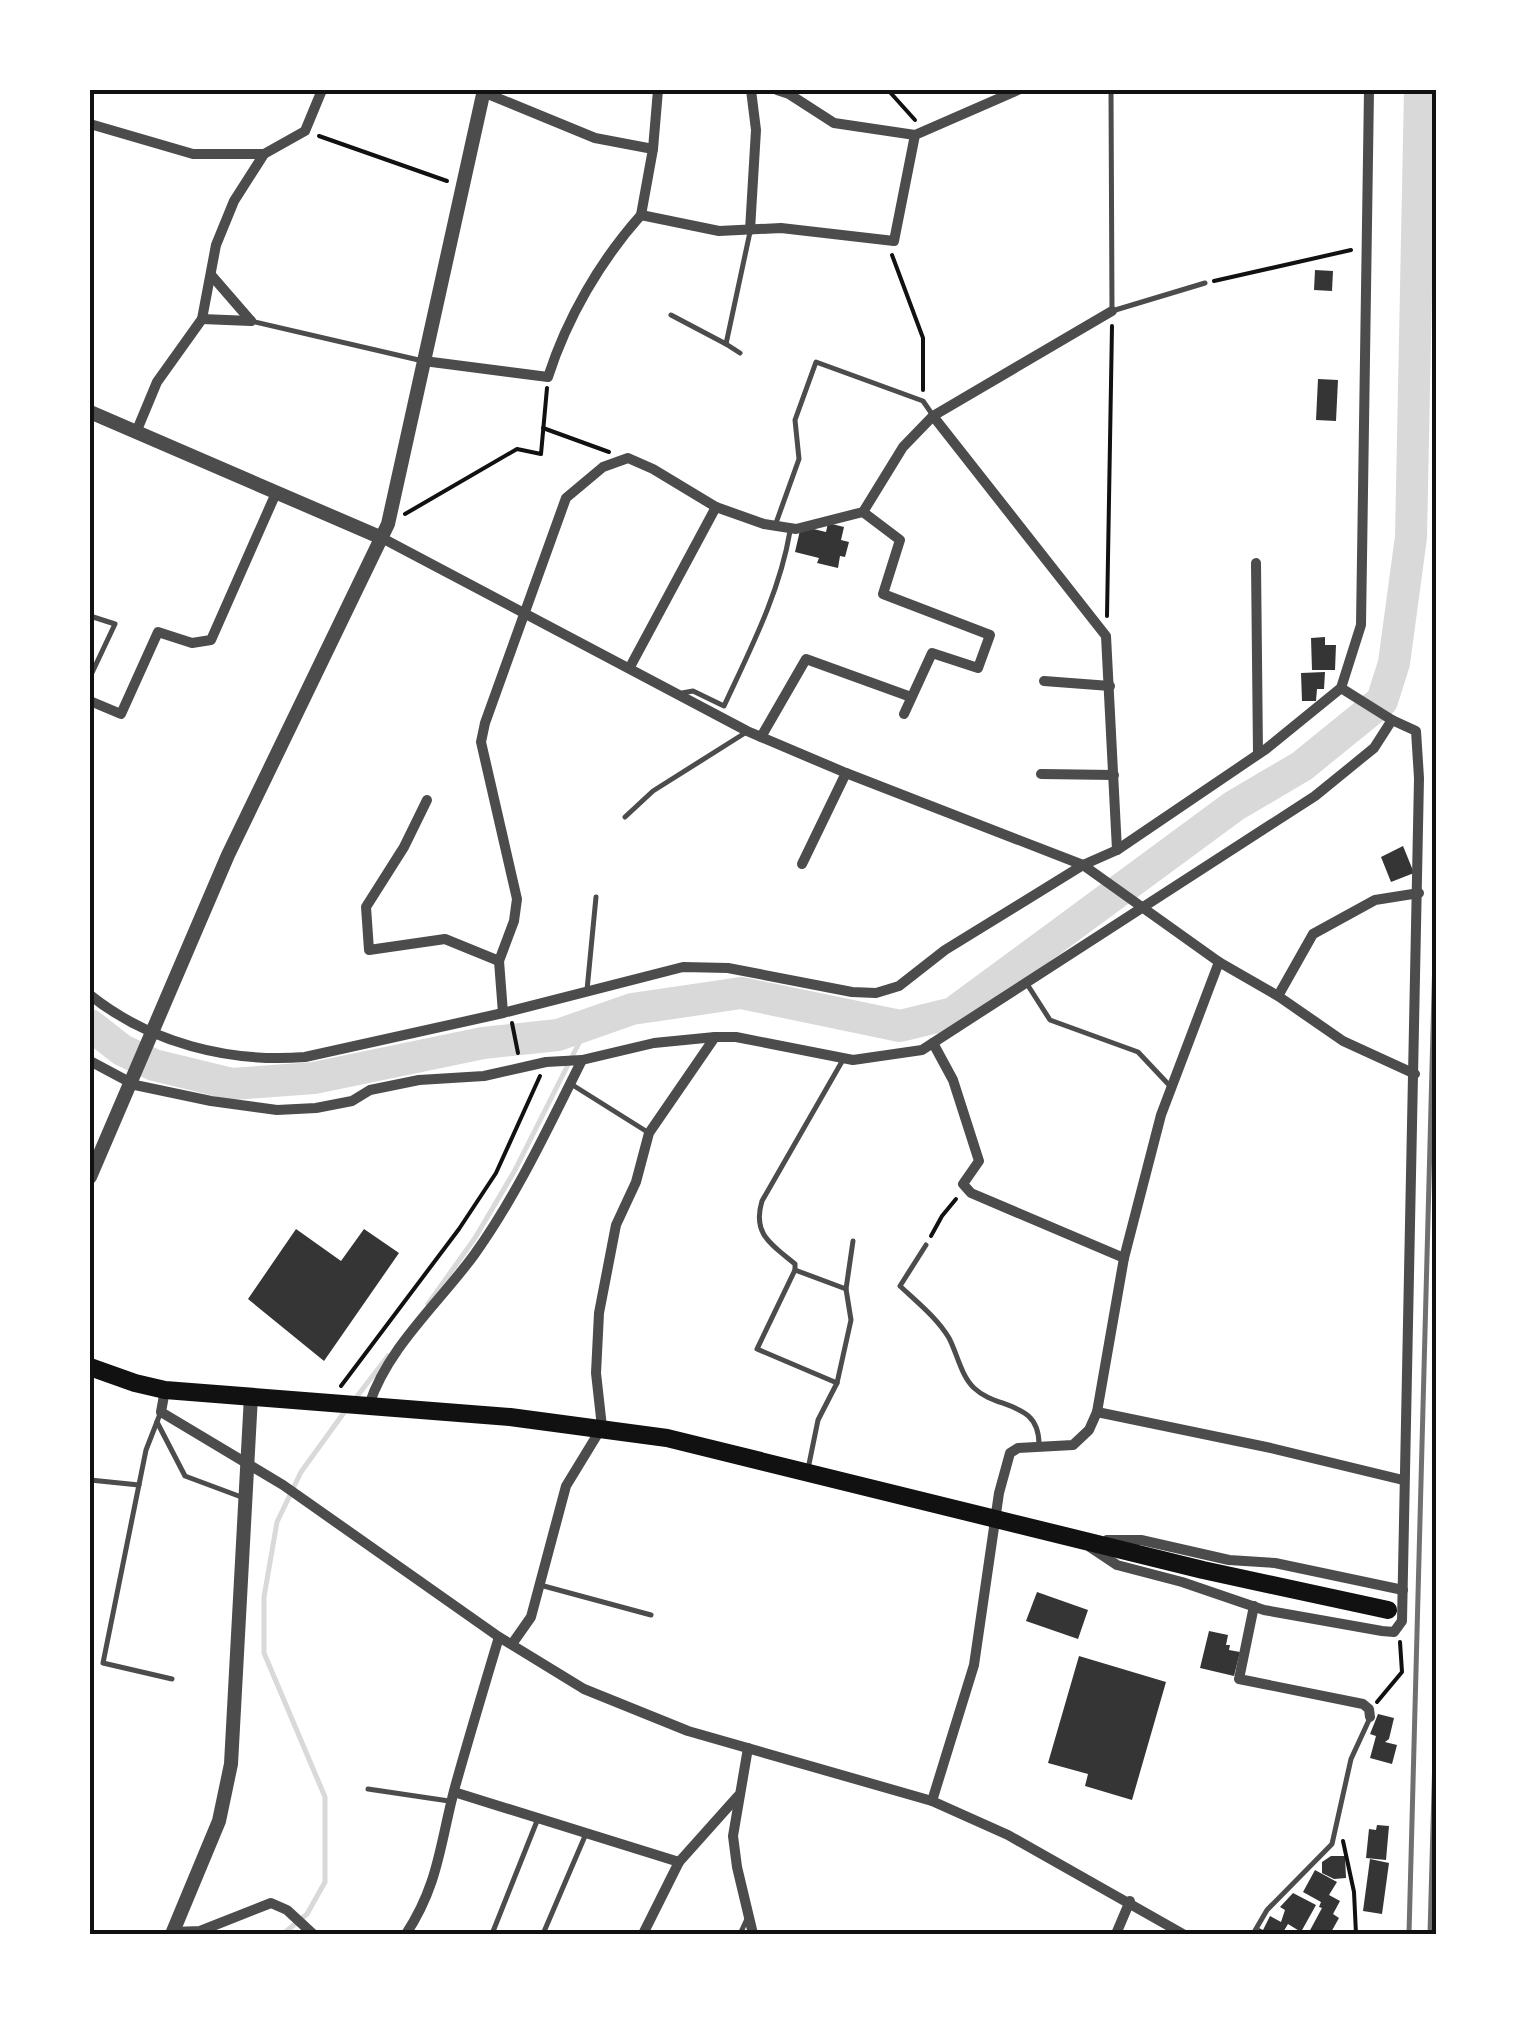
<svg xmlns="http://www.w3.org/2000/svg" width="1526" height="2024" font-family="'Noto Serif',serif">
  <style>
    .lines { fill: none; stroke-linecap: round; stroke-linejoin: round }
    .stream { stroke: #d9d9d9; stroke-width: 5 }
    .river { stroke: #d9d9d9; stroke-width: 32 }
    .building { fill: #353535 }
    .path { stroke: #111; stroke-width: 4 }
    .service { stroke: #4c4c4c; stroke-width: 5 }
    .minor { stroke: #4c4c4c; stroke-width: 10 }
    .tertiary { stroke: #4c4c4c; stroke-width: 14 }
    .primary { stroke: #111; stroke-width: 18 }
    .rail { stroke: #707070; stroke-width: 5 }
    .neatline { fill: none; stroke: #111; stroke-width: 4 }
  </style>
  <rect width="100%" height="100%" fill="#fff"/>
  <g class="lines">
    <g class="stream">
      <path d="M428 1304 475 1238 514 1172 589 1023"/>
      <path d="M355 1399 388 1356"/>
      <path d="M283 1934 307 1914 325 1882V1797L264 1653V1597L277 1522 301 1472 348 1407"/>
    </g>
    <path class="river" d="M90 1025 122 1050 154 1065 232 1084 314 1078 483 1043 558 1035 632 1009 741 993 900 1026 953 1013 1234 806 1302 766 1382 701 1394 663 1411 537 1420 90"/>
  </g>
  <g class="building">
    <path d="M1315 270 1333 271 1332 291 1314 290Z"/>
    <path d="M1318 379 1338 380 1336 421 1316 420Z"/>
    <path d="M828 523 844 527 841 540 849 542 845 557 840 556 838 568 817 563 819 558 795 552 801 526 826 532Z"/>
    <path d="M1325 637V645H1336L1335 670H1312L1311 638Z"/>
    <path d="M1325 672 1324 689H1317L1316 701H1302L1301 673Z"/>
    <path d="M1403 846 1414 873 1391 882 1381 857Z"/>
    <path d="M296 1229 341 1261 364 1229 399 1253 324 1361 248 1299Z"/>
    <path d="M1037 1592 1088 1610 1078 1639 1026 1621Z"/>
    <path d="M1209 1631 1228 1635 1226 1645H1230L1229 1650 1240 1652 1234 1676 1200 1668Z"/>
    <path d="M1079 1656 1166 1682 1132 1800 1085 1786 1088 1774 1048 1763Z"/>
    <path d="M1378 1714 1394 1718 1389 1739 1385 1742 1397 1745 1392 1764 1370 1758 1376 1736 1370 1734Z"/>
    <path d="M1377 1825 1389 1826 1386 1860 1366 1858 1369 1829 1376 1830Z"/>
    <path d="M1331 1856H1345L1346 1878 1334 1879 1322 1873V1862Z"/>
    <path d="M1370 1859 1389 1863 1382 1914 1363 1911Z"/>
    <path d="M1315 1870 1337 1882 1329 1895 1340 1901 1333 1914 1339 1918 1330 1934H1308L1322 1908 1319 1907 1321 1902 1303 1892Z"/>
    <path d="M1293 1893 1316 1905 1301 1932 1288 1924 1282 1934H1256L1259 1928 1263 1930 1270 1916 1281 1922 1285 1910 1280 1907Z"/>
  </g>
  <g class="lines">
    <g class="path">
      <path d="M888 90 915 120"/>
      <path d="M319 136 447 181"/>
      <path d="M892 255 923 338V390"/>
      <path d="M1214 281 1351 250"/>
      <path d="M543 428 609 452"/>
      <path d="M405 514 517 449 541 454 547 388"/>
      <path d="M1107 616 1112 326"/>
      <path d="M512 1023 518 1053"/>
      <path d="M931 1236 942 1216 956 1199"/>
      <path d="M341 1386 459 1229 496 1173 540 1076"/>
      <path d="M1377 1702 1402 1672 1400 1642"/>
      <path d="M1343 1841 1354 1892 1356 1934"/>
    </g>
    <g class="service">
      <path d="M1111 90 1112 311 1205 283"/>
      <path d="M671 315 726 344 750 232"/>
      <path d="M251 321 423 361"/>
      <path d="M726 344 740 353"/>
      <path d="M776 523 799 459 795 420 816 362 923 401 932 414"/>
      <path d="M90 616 115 624 90 677"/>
      <path d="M682 693 693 691 724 706C750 650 780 592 790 531"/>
      <path d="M625 817 653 791 745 733"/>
      <path d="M1027 984 1050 1020 1138 1052 1170 1086"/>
      <path d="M587 990 596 897"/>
      <path d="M571 1084 649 1133"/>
      <path d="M926 1245 900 1286C917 1302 937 1318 949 1338 957 1353 961 1376 974 1388 997 1410 1040 1400 1039 1446"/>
      <path d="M795 1270V1264C771 1244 752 1234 762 1201L844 1058"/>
      <path d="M837 1383 757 1349 795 1270 846 1289"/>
      <path d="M160 1414 146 1450 103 1663 172 1679"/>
      <path d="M157 1422 185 1476 244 1498"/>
      <path d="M808 1469 818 1420 837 1383 851 1320 846 1289 853 1241"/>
      <path d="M90 1480 139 1485"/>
      <path d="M540 1585 651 1615"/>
      <path d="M368 1789 449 1801"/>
      <path d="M492 1934 537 1821"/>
      <path d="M543 1934 585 1836"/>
      <path d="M740 1934 747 1919"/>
      <path d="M1253 1934 1267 1910 1332 1844 1351 1759 1369 1720"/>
    </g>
    <g class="minor">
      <path d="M777 90 789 94 834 123 915 135"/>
      <path d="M483 92 595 138 653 149 641 215"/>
      <path d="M90 124 193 154H264"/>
      <path d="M653 149 658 90"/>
      <path d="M750 230 756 130 751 90"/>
      <path d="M212 276 251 321"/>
      <path d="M1112 311 933 416 1106 636 1117 850"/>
      <path d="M202 319 251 321"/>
      <path d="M424 361 548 377C567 318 600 261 641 215L719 231 781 228 894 241 915 135 1018 90"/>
      <path d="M137 430 157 382 202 319 216 245 234 201 264 154 305 131 322 90"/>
      <path d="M863 512 900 540 883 594 990 635 978 668 932 653 904 714"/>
      <path d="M382 538 747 731 846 773 1083 865 1219 962 1278 996 1343 1041 1415 1074"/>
      <path d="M1256 563 1258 754"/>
      <path d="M630 667 716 507 764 524 796 529 863 512 903 447 933 416"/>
      <path d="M1044 681 1110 686"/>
      <path d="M90 701 121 714 158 632 192 643 211 640 276 493"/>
      <path d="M761 737 806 659 911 697"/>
      <path d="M1041 774 1114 775"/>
      <path d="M427 800 404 847 366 907 369 950 445 939 499 961"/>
      <path d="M802 864 846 773"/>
      <path d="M90 995C150 1043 229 1063 305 1057L503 1013 683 967 728 968 852 992 876 993 899 986 945 950 1083 865 1117 850 1266 749 1341 688 1361 625 1369 90"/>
      <path d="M1278 996 1313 934 1375 900 1419 893"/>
      <path d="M503 1013 499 961 514 921 517 899 481 742 485 723 566 498 603 467 628 458 653 469 716 507"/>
      <path d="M933 1043 953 1080 979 1161 963 1184 971 1193 1124 1258 1097 1412 1271 1448 1403 1480"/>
      <path d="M582 1060 654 1043 715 1037"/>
      <path d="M90 1061 135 1085 211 1101 277 1110 316 1108 352 1101 370 1090 419 1080 484 1076 546 1062 582 1060C549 1126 517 1195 474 1255 439 1303 388 1347 369 1405"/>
      <path d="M1124 1258 1161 1115 1219 962"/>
      <path d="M165 1390 161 1412 283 1485 499 1637 584 1689 688 1731 932 1801 1008 1835 1183 1934"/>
      <path d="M1107 1540H1141L1229 1560 1275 1563 1403 1590"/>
      <path d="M1090 1547 1117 1565 1182 1582 1264 1610 1382 1631 1394 1632 1402 1621 1419 778 1416 731 1392 720 1341 688"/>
      <path d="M1254 1606 1239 1679 1363 1704 1369 1709 1370 1717"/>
      <path d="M512 1644 531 1617 566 1486 602 1427 596 1373 599 1313 616 1225 636 1182 649 1133 715 1037H736L853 1060 922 1050 1315 796 1374 748 1392 720"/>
      <path d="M748 1748 733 1836 737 1867 753 1934"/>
      <path d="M454 1792 679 1862"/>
      <path d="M932 1801 974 1665 999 1493 1010 1453 1018 1448 1073 1445 1089 1430 1097 1412"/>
      <path d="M173 1932 200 1931 271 1903 287 1910 313 1934"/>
      <path d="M406 1934C439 1884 440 1843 455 1787 469 1737 484 1687 499 1637"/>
      <path d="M643 1934 679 1862 738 1796"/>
      <path d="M1116 1934 1130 1901"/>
    </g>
    <g class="tertiary">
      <path d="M90 412 382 538"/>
      <path d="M90 1177 228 855 388 524 484 90"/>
      <path d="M172 1934 219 1821 231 1764 251 1396"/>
    </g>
    <path class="primary" d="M90 1367 135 1383 165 1390 510 1417 667 1438 1203 1570 1388 1610"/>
    <g class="rail">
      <path d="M1409 1934 1436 918"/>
      <path d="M1430 1934 1436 1719"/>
    </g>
  </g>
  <rect width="1526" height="2024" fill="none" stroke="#ffffff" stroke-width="185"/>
  <rect x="92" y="92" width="1342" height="1840" class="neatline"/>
</svg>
